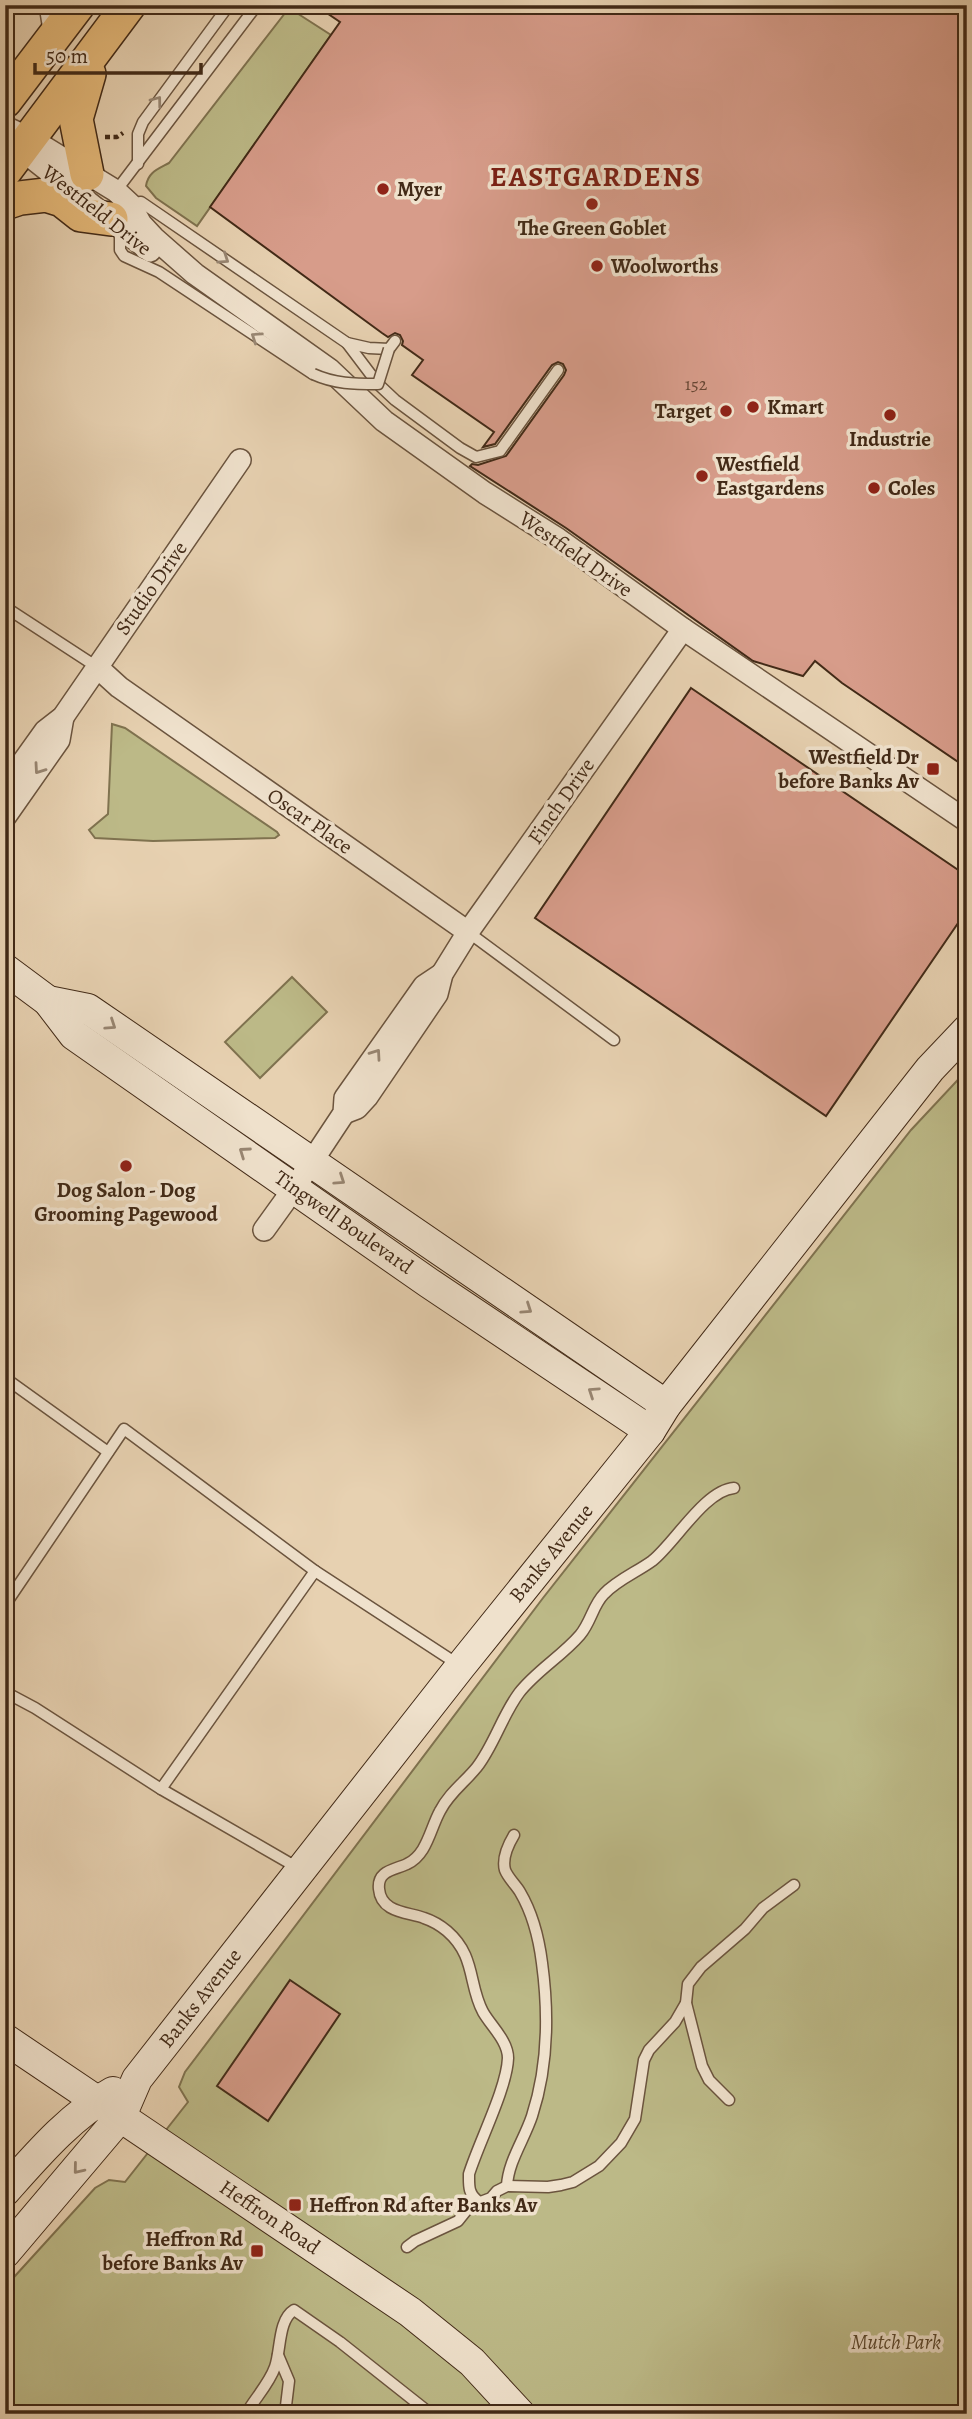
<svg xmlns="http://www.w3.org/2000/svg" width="972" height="2419" font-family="Alegreya,serif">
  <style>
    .green { fill: #bcb987; stroke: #7f724f; stroke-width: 2 }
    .building { fill: #d79c8a; stroke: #422a17; stroke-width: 2 }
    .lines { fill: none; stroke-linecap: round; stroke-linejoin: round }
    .lane-casing { stroke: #6b543e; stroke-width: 13 }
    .street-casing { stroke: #6b543e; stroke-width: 24 }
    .secondary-casing { stroke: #422a17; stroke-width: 32 }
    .primary-casing { stroke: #422a17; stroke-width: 36 }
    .path { stroke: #422a17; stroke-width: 4.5; stroke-dasharray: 5 3.5; stroke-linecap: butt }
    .lane { stroke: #efe1cc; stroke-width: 10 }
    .street { stroke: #efe1cc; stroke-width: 21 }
    .secondary { stroke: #efe1cc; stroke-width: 30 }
    .primary { stroke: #e4b878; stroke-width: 33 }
    .lane-bridge-casing { stroke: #6b543e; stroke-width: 13; stroke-linecap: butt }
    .lane-bridge { stroke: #efe1cc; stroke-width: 10 }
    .oneway { stroke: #988672 }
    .poi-dot { fill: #8f2418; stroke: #efe1cc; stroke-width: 2.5 }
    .labels { text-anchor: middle; stroke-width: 7; stroke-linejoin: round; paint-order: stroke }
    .number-label { font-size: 18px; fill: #674634 }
    .poi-label { font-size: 21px; font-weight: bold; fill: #422a17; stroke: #efe1cc; text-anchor: start }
    .street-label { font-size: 21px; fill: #422a17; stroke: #efe1cc }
    .park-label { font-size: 21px; font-style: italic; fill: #5a472d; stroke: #efe1cc }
    .district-label { font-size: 28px; font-weight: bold; letter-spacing: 2px; fill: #7a1f14; stroke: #efe1cc }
  </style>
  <rect width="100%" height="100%" fill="#e7d1b1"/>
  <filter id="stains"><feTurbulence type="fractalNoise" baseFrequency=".00286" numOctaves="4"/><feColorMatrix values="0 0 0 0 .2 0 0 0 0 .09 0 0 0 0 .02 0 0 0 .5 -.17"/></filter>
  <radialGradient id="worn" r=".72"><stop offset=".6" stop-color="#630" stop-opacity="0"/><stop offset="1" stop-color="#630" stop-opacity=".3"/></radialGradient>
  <g class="green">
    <path d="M289 8 331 35 197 226 156 198 146 186C148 172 158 169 169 163Z"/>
    <path d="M112 724 125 728 277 832 279 835 275 838 153 841 95 838 89 830 108 814Z"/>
    <path d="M292 977 327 1012 260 1078 225 1042Z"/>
    <path d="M967 1070V2414H5V2287L95 2188 109 2180 125 2182 188 2102 179 2087 185 2072 543 1598 911 1130Z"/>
  </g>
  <g class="building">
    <path d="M315 5H967V768L842 683 815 661 803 676 753 661 566 528 470 466 472 464 478 465 506 456 564 375 566 370 563 364 558 362 552 365 495 444 483 447 494 432 412 375 423 360 402 345 403 341 400 335 395 333 388 337 382 333 210 207 340 22Z"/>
    <path d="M691 688 967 876V910L826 1116 535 918Z"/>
    <path d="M290 1980 340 2014 268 2121 217 2086Z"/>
  </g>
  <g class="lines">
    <defs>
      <g id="lane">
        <path d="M138 164V134L143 122 229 5"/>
        <path d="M116 191 257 5"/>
        <path d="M130 204 141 202 347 343 378 384 395 400 460 448 476 457 500 451 558 370"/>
        <path d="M120 228V250L124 256 159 272 313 374"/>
        <path d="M347 343 369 348 389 349 395 341"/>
        <path d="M5 607 97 667"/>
        <path d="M468 932 614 1040"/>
        <path d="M5 1378 108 1452"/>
        <path d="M315 1571 459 1665"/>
        <path d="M5 1605 124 1429 315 1571 161 1789"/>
        <path d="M5 1692 35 1708 161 1789 298 1868"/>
        <path d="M729 2100 709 2080 702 2066 686 2003 688 1984 701 1967 745 1929 763 1908 794 1885"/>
        <path d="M507 2186C508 2162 524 2140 532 2116 548 2067 549 2015 542 1963 539 1939 533 1914 520 1892 516 1885 508 1878 505 1870 502 1859 508 1845 514 1835"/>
        <path d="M478 2201C468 2194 469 2185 469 2174 479 2142 507 2088 508 2058 508 2041 491 2026 483 2012 468 1984 476 1956 447 1931 441 1926 433 1921 424 1918 408 1912 381 1913 379 1889 377 1870 395 1870 407 1864 427 1855 430 1829 440 1811 449 1793 465 1782 477 1767 494 1745 502 1716 519 1693 536 1671 562 1656 580 1635 591 1622 593 1605 604 1594 617 1580 637 1572 652 1561 674 1544 705 1490 734 1488"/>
        <path d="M407 2247 415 2241 458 2221 470 2206 491 2198 497 2191 507 2186 548 2187 561 2185 573 2182 599 2166 621 2143 635 2119 644 2060 649 2050 675 2022 686 2003"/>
        <path d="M278 2355 289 2381 285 2414"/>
        <path d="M246 2414C255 2398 269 2384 275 2367 281 2350 278 2320 294 2310L340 2342 431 2414"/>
      </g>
      <g id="street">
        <path d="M50 5 55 36"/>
        <path d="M5 127 31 139 116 191 130 204 141 224 154 238 195 274 329 369 384 421 485 493 558 539 683 629 967 821"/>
        <path d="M13 143 150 251"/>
        <path d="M97 667 119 687 468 932"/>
        <path d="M5 787 45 731 63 717 240 460"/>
        <path d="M5 817 59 740 63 717"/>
        <path d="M344 1113 357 1108 367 1097 437 994 442 974 468 932 683 629"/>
        <path d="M264 1230 295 1187 344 1113 345 1098 424 986 442 974"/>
      </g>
      <g id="secondary">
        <path d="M5 969 48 1001 74 1035 429 1283 650 1431"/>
        <path d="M48 1001 88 1009 666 1405"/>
        <path d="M5 2039 410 2312 472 2362 520 2414"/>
        <path d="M5 2191C37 2155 71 2115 113 2092"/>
        <path d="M5 2253 121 2116 137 2079 460 1667 650 1431 666 1405 930 1069 967 1030"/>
      </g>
      <g id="primary">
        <path d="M5 101 78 5"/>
        <path d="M5 171 129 5"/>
        <path d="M87 174 76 119 89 74"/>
        <path d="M5 203 20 198 46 195 62 200 81 215 111 219"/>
      </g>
    </defs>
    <use href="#lane" class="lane-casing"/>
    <use href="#street" class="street-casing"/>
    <use href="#secondary" class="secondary-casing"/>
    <use href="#primary" class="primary-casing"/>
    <path class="path" d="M105 137H117L123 133"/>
    <use href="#lane" class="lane"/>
    <use href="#street" class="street"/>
    <use href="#secondary" class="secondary"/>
    <use href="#primary" class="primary"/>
    <defs>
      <path id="lane-bridge" d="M313 374C335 384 354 384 378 384L389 349"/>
    </defs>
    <use href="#lane-bridge" class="lane-bridge-casing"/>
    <use href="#lane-bridge" class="lane-bridge"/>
  </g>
  <defs><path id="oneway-chevron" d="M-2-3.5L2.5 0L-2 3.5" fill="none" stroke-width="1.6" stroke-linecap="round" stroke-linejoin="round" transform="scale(1.75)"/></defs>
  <g class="oneway">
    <use href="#oneway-chevron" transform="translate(157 101) rotate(-53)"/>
    <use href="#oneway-chevron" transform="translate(224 259) rotate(34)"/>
    <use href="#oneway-chevron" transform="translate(256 337) rotate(-146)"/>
    <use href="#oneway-chevron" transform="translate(39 769) rotate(125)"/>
    <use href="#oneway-chevron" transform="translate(111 1025) rotate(34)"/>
    <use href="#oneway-chevron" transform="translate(376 1054) rotate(-55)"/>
    <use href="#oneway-chevron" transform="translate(244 1152) rotate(-145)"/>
    <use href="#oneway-chevron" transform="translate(340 1180) rotate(34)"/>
    <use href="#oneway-chevron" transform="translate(527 1309) rotate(34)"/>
    <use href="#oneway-chevron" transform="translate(593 1392) rotate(-146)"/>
    <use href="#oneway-chevron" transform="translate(78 2169) rotate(129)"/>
  </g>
  <g class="poi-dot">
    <circle cx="383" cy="189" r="7"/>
    <circle cx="592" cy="204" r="7"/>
    <circle cx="597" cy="266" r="7"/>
    <circle cx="753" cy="407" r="7"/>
    <circle cx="726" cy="411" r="7"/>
    <circle cx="890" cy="415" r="7"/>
    <circle cx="702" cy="476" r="7"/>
    <circle cx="874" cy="488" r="7"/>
    <rect x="926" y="762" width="14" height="14" rx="3.5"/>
    <circle cx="126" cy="1166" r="7"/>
    <rect x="288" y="2198" width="14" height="14" rx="3.5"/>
    <rect x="250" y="2244" width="14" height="14" rx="3.5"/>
  </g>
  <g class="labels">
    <g class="number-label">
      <text x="696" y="390">152</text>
    </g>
    <g class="poi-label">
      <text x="397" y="196">Myer</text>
      <text x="592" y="235" text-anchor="middle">The Green Goblet</text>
      <text x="611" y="273">Woolworths</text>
      <text x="767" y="414">Kmart</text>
      <text x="712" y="418" text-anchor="end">Target</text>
      <text x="890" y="446" text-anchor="middle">Industrie</text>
      <text x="716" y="471">Westfield<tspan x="716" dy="24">Eastgardens</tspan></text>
      <text x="888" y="495">Coles</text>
      <text x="919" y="764" text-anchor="end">Westfield Dr<tspan x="919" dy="24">before Banks Av</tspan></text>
      <text x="126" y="1197" text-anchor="middle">Dog Salon - Dog<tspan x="126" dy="24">Grooming Pagewood</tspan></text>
      <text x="309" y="2212">Heffron Rd after Banks Av</text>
      <text x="243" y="2246" text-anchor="end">Heffron Rd<tspan x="243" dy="24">before Banks Av</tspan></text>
    </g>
    <g class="street-label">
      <text transform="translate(97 210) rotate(38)" y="7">Westfield Drive</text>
      <text transform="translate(576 554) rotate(35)" y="7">Westfield Drive</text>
      <text transform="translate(151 588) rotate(-55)" y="7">Studio Drive</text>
      <text transform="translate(561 801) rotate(-55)" y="7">Finch Drive</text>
      <text transform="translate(310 821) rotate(35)" y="7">Oscar Place</text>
      <text transform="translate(344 1222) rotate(35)" y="7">Tingwell Boulevard</text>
      <text transform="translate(551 1553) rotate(-51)" y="7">Banks Avenue</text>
      <text transform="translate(200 1998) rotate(-52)" y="7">Banks Avenue</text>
      <text transform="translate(270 2217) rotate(34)" y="7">Heffron Road</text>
    </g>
    <g class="park-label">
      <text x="896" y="2349">Mutch Park</text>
    </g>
    <g class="district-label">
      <text x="596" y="186">EASTGARDENS</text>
    </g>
  </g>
  <rect width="972" height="2419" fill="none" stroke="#e7d1b1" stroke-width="28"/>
  <rect x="7" y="7" width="958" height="2405" fill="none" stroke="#422a17" stroke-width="3.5"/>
  <rect x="14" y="14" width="944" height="2391" fill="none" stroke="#422a17" stroke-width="2"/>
  <path d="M35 63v10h166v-10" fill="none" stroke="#422a17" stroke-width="3.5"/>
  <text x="46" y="63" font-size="21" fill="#422a17" stroke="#efe1cc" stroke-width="5" paint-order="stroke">50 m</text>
  <rect width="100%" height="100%" filter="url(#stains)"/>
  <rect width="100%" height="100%" fill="url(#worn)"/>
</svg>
